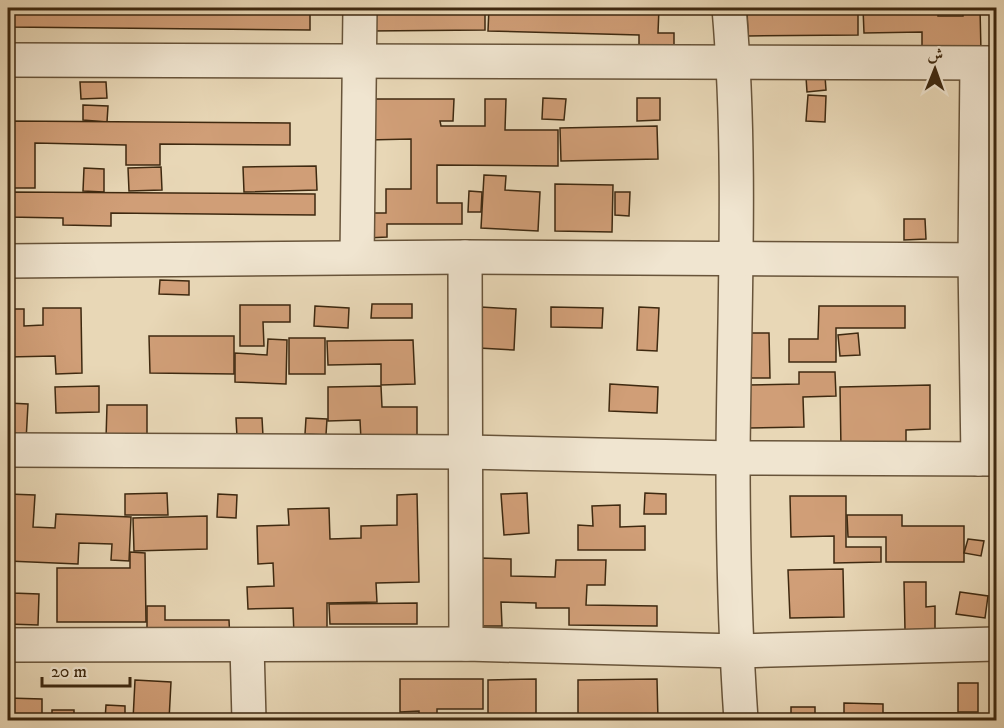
<svg xmlns="http://www.w3.org/2000/svg" width="1004" height="728" font-family="'IM FELL DW Pica',Amiri,serif">
  <style>
    .building { fill: #d09e77; stroke: #3e2910; stroke-width: 1.5 }
    .lines { fill: none; stroke-linecap: round; stroke-linejoin: round }
    .minor-casing { stroke: #68543a; stroke-width: 36 }
    .minor { stroke: #f0e5d0; stroke-width: 33 }
  </style>
  <rect width="100%" height="100%" fill="#e8d7b6"/>
  <filter id="stains"><feTurbulence type="fractalNoise" baseFrequency=".00333" numOctaves="4"/><feColorMatrix values="0 0 0 0 .2 0 0 0 0 .09 0 0 0 0 .02 0 0 0 .5 -.17"/></filter>
  <radialGradient id="worn" r=".72"><stop offset=".6" stop-color="#630" stop-opacity="0"/><stop offset="1" stop-color="#630" stop-opacity=".3"/></radialGradient>
  <g class="building">
    <path d="M8 8H310V30L8 27Z"/>
    <path d="M369 8H485V30L369 31Z"/>
    <path d="M489 8H659L658 33H674V54L639 53V35L488 31Z"/>
    <path d="M858 8V35L748 36 747 9Z"/>
    <path d="M863 8H938V16H963V8H980L981 52 922 53V32L864 33Z"/>
    <path d="M825 76 826 90 807 92 806 77Z"/>
    <path d="M80 82H106L107 98 81 99Z"/>
    <path d="M808 95 826 96 825 122 806 121Z"/>
    <path d="M543 98 566 99 564 120 542 119Z"/>
    <path d="M637 98H660V120L637 121Z"/>
    <path d="M367 99H454L453 121H440L441 126H485V99H506L505 130H558V166L437 165V203H462V224H387V237L367 238V213H386V189H411V139L367 140Z"/>
    <path d="M83 105 108 106 107 122 83 120Z"/>
    <path d="M8 121 290 123V145L160 144V165H126V145L35 143V188H8Z"/>
    <path d="M988 121H996V158H989Z"/>
    <path d="M657 126 658 159 561 161 560 128Z"/>
    <path d="M316 166 317 190 244 192 243 167Z"/>
    <path d="M161 167 162 190 129 191 128 168Z"/>
    <path d="M84 168 104 169V192L83 191Z"/>
    <path d="M484 175 506 176 505 190 540 192 538 231 481 228Z"/>
    <path d="M989 182H996V220H988Z"/>
    <path d="M555 184 613 185 612 232 555 231Z"/>
    <path d="M469 191 482 192 481 212H468Z"/>
    <path d="M8 192 315 194V215L111 213V226L63 225V218L8 217Z"/>
    <path d="M615 192H630L629 216 615 215Z"/>
    <path d="M904 219H925L926 239 904 240Z"/>
    <path d="M160 280 189 281V295L159 294Z"/>
    <path d="M372 304H412V318H371Z"/>
    <path d="M240 305H290V322H263L264 346H240Z"/>
    <path d="M315 306 349 308 348 328 314 326Z"/>
    <path d="M819 306H905V328H836V362H789V339H818Z"/>
    <path d="M481 307 516 309 514 350 479 348Z"/>
    <path d="M551 307 603 308 602 328 551 327Z"/>
    <path d="M639 307 659 308 657 351 637 350Z"/>
    <path d="M43 308H81L82 373 56 374 55 356 8 357V309H24V326L43 325Z"/>
    <path d="M748 333H769L770 378H748Z"/>
    <path d="M858 333 860 355 840 356 838 335Z"/>
    <path d="M149 336H234V374L150 373Z"/>
    <rect x="289" y="338" width="36" height="36"/>
    <path d="M268 339 287 340 286 384 235 382V353L267 355Z"/>
    <path d="M413 340 415 384 381 385V364L328 365 327 341Z"/>
    <path d="M799 372H835L836 396 803 397 804 427 749 428 748 385 799 384Z"/>
    <path d="M989 382H996V425L989 424Z"/>
    <path d="M610 384 658 387 657 413 609 411Z"/>
    <path d="M930 385V429L906 430V448L841 449 840 387Z"/>
    <path d="M99 386V412L56 413 55 387Z"/>
    <path d="M381 386 382 407H417V439L361 440 360 420 328 421V387Z"/>
    <path d="M8 403 28 404 26 441 8 440Z"/>
    <path d="M107 405H147V439H106Z"/>
    <path d="M236 418H262L263 436 237 437Z"/>
    <path d="M306 418 327 419 326 435 305 434Z"/>
    <path d="M167 493 168 515H125V494Z"/>
    <path d="M527 493 529 533 504 535 501 494Z"/>
    <path d="M645 493 666 494V514H644Z"/>
    <path d="M8 494 35 495 33 527 55 528 56 514 131 517 129 561 111 560 112 544 79 543 78 564 8 561Z"/>
    <path d="M218 494 237 495 236 518 217 517Z"/>
    <path d="M417 494 419 582 376 583 377 602 327 603V635L294 636 293 608 248 609 247 587 274 586 273 563 258 564 257 526 289 525 288 509 329 508 330 539 361 538V526L397 525V495Z"/>
    <path d="M790 496H846V547H881V562L834 563V536L791 537Z"/>
    <path d="M620 505V527L645 526V550H578V525L593 526 592 506Z"/>
    <path d="M847 515H902V526H964V562H886V537H848Z"/>
    <path d="M207 516V549L134 551 133 518Z"/>
    <path d="M968 539 984 541 981 556 964 553Z"/>
    <path d="M130 552 145 553 146 622H57V568H130Z"/>
    <path d="M481 558 511 559V576L555 577 556 560H606L605 585H587L586 605 657 606V626L569 625V608H536V603L501 602 502 626H481Z"/>
    <path d="M843 569 844 617 790 618 788 570Z"/>
    <path d="M8 575H12V593L39 594 38 625 8 624Z"/>
    <path d="M904 582H926V607L935 606V629L905 630Z"/>
    <path d="M995 590H996V628H990Z"/>
    <path d="M960 592 988 596 985 618 956 614Z"/>
    <path d="M417 603V624H330L329 604Z"/>
    <path d="M147 606H165V620H229L230 641H147Z"/>
    <path d="M400 679H483V709H437V720H419V711L400 712Z"/>
    <path d="M536 679V716H508V720H488V680Z"/>
    <path d="M657 679 658 720H578V680Z"/>
    <path d="M135 680 171 682 169 720H133Z"/>
    <rect x="958" y="683" width="20" height="29"/>
    <path d="M8 698 42 699V720H8Z"/>
    <path d="M844 703 883 704V713H958V720H844Z"/>
    <path d="M106 705 125 706V720H105Z"/>
    <rect x="791" y="707" width="24" height="13"/>
    <rect x="52" y="710" width="22" height="10"/>
  </g>
  <g class="lines">
    <defs>
      <g id="minor">
        <path d="M729 8C742 157 734 307 733 457 733 544 735 633 741 720"/>
        <path d="M8 60 996 63"/>
        <path d="M977 64 975 260 978 459"/>
        <path d="M357 257 360 8"/>
        <path d="M465 257 466 644"/>
        <path d="M8 261 465 257 996 260"/>
        <path d="M8 450 467 452 733 458 996 459"/>
        <path d="M8 645 466 644 738 651 996 644"/>
        <path d="M247 646 249 720"/>
      </g>
    </defs>
    <use href="#minor" class="minor-casing"/>
    <use href="#minor" class="minor"/>
  </g>
  <rect width="1004" height="728" fill="none" stroke="#e8d7b6" stroke-width="30"/>
  <rect x="9" y="9" width="986" height="710" fill="none" stroke="#3e2910" stroke-width="3"/>
  <rect x="15" y="15" width="974" height="698" fill="none" stroke="#3e2910" stroke-width="1.5"/>
  <g transform="translate(935 69) rotate(1)" stroke="#f0e5d0" stroke-width="4.5" paint-order="stroke">
  <path d="M0-4.5L10 22L0 15L-10 22Z" fill="#3e2910"/>
  <text y="-9" font-size="16" font-weight="bold" text-anchor="middle" fill="#3e2910">ش</text>
  </g>
  <path d="M42 677v9h88v-9" fill="none" stroke="#3e2910" stroke-width="3"/>
  <text x="51" y="677" font-size="18" fill="#3e2910" stroke="#f0e5d0" stroke-width="4.5" paint-order="stroke">20 m</text>
  <rect width="100%" height="100%" filter="url(#stains)"/>
  <rect width="100%" height="100%" fill="url(#worn)"/>
</svg>
